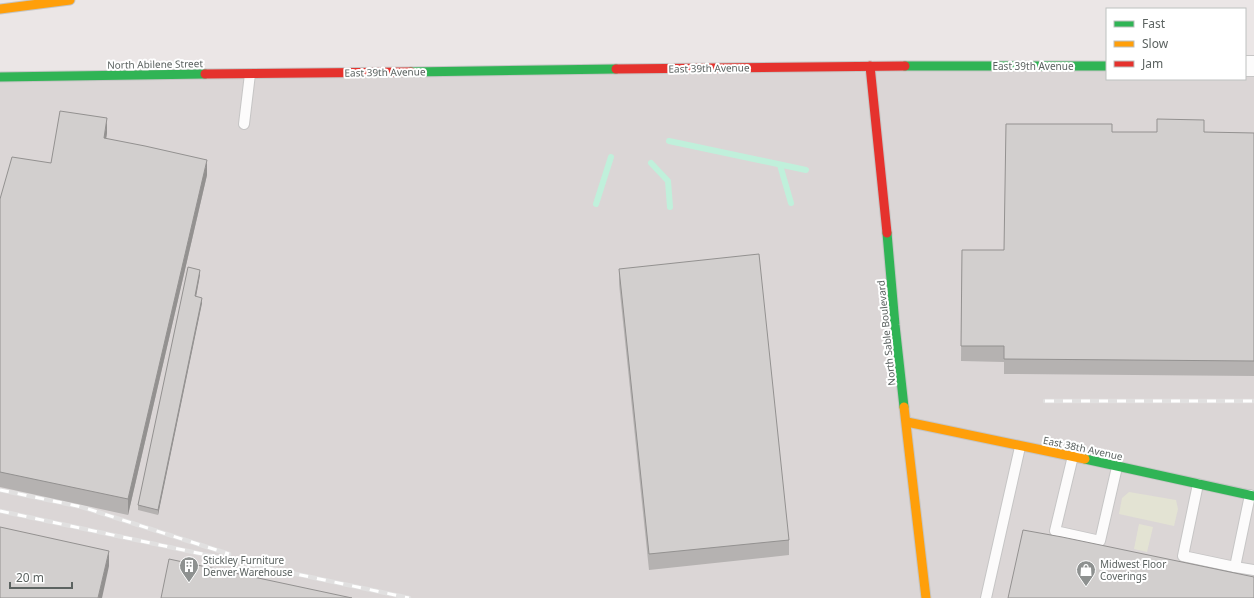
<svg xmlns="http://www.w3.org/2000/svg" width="1254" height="598" font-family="'Noto Sans',sans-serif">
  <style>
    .industrial { fill: #dbd6d6 }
    .green { fill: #e3e3d3 }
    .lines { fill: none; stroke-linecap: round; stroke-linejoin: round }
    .stream { stroke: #c0f0db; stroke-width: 6 }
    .lane-casing { stroke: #c6c5c5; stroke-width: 12 }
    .street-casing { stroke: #c6c5c5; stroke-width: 22 }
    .fast-casing { stroke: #c5c5c4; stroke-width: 11 }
    .slow-casing { stroke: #c5c5c4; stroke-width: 11 }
    .jam-casing { stroke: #c5c5c4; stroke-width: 11 }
    .lane { stroke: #fcfbfb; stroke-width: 10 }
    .street { stroke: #fcfbfb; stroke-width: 20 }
    .fast { stroke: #30b455; stroke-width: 9 }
    .slow { stroke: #ff9f0a; stroke-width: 9 }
    .jam { stroke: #e5322d; stroke-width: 9 }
    .rail-casing { stroke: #e1e0e0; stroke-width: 4.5 }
    .rail { stroke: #fff; stroke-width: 3; stroke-dasharray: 9; stroke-linecap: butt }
    .wall { fill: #b5b2b1 }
    .shaded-wall { fill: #939190 }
    .building { fill: #d2cfce; stroke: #939190 }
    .labels { text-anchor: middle; stroke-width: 4; stroke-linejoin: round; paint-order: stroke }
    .street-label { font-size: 10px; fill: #5c6361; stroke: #fff }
    .poi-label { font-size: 10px; fill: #5c6361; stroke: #fff; text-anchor: start }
  </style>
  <rect width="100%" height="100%" fill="#ebe6e6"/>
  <path class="industrial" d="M1107 66V79H1245V66H1254V598H0V77Z"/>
  <g class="green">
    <path d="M1129 492 1176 500 1178 509 1174 526 1119 514 1122 498Z"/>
    <path d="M1139 524 1153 527 1147 552 1134 549Z"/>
  </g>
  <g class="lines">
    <g class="stream">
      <path d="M669 141 806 170"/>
      <path d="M651 163 668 181 670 207"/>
      <path d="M780 165 791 203"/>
      <path d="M596 204 611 157"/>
    </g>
    <defs>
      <g id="lane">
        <path d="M244 124 250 74"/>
        <path d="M1073 456 1055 531 1100 541 1117 467"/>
        <path d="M1198 484 1183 556 1235 567 1250 495"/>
        <path d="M1235 567 1254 570"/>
        <path d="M986 598 1020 447"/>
      </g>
      <path id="street" d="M1245 66H1254"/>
      <g id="fast">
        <path d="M905 66H1107"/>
        <path d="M411 72 616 69"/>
        <path d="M0 77 205 74"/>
        <path d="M887 233 895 325 904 407"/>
        <path d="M1085 459 1254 496"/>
      </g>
      <g id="slow">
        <path d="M0 9 70 0"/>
        <path d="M904 407 926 598"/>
        <path d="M907 422 1085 459"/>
      </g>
      <g id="jam">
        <path d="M870 66 887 233"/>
        <path d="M616 69 905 66"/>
        <path d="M205 74 411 72"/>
      </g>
    </defs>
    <use href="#lane" class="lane-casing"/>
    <use href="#street" class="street-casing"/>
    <use href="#fast" class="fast-casing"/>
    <use href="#slow" class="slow-casing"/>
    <use href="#jam" class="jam-casing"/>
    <use href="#lane" class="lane"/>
    <use href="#street" class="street"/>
    <use href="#fast" class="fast"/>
    <use href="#slow" class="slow"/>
    <use href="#jam" class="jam"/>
    <defs>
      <g id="rail">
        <path d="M1045 401H1254"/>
        <path d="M0 490 82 507 229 554"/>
        <path d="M0 511 409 598"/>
      </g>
    </defs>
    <use href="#rail" class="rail-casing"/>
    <use href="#rail" class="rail"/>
  </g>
  <g class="wall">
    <path d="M1204 132 1254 133V376L1004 374V362L961 361 962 250H1004Z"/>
    <path d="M107 133 106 138 207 175 128 515 0 487V199Z"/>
    <path d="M619 269 789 540V555L649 570 619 284Z"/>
    <path d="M200 275 196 296 202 303 158 515 138 510V505Z"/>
  </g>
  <g class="shaded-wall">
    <path d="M107 118V133L104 153V138Z"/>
    <path d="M207 160V175L128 515V499Z"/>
    <path d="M200 270V275L195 302V296Z"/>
    <path d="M202 298V303L158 515V510Z"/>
    <path d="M109 551V566L102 598H98Z"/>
  </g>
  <g class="building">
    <path d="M60 111 107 118 104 138 145 146 207 160 128 499 0 472V199L12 157 51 163Z"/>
    <path d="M1157 119 1204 120V132L1254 133V361L1004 359V346H961L962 250H1004L1006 124H1112V132H1157Z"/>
    <path d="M759 254 789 540 649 554 619 269Z"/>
    <path d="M188 267 200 270 195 296 202 298 158 510 138 505Z"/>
    <path d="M0 527 109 551 98 598H0Z"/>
    <path d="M1023 530 1062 537 1254 577V598H1008Z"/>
    <path d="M169 559 352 598H161Z"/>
  </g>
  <defs>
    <symbol id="building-pin" viewBox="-11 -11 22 30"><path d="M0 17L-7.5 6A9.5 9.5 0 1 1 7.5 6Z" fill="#8e9190" stroke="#fff"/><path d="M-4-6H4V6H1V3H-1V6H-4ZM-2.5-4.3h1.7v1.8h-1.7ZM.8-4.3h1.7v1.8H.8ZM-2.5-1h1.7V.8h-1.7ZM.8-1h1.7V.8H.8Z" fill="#fff"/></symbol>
    <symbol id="shop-pin" viewBox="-11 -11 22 30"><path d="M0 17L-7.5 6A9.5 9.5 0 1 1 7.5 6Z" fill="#8e9190" stroke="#fff"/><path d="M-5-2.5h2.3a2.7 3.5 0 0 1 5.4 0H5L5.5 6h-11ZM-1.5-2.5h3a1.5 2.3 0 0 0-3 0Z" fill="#fff"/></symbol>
  </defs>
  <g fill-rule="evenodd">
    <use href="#building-pin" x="178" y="555" width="22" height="30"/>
    <use href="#shop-pin" x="1075" y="559" width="22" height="30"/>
  </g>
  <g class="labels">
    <g class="street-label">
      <text transform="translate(155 64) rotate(-1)" y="4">North Abilene Street</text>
      <text x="1033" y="70">East 39th Avenue</text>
      <text transform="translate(709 68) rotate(-1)" y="4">East 39th Avenue</text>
      <text transform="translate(385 72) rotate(-1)" y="4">East 39th Avenue</text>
      <text transform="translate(886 333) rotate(-96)" y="4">North Sable Boulevard</text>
      <text transform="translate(1083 448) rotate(12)" y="4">East 38th Avenue</text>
    </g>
    <g class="poi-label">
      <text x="203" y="564">Stickley Furniture<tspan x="203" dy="12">Denver Warehouse</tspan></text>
      <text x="1100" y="568">Midwest Floor<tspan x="1100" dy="12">Coverings</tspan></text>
    </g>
  </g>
  <rect x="1106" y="8" width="140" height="72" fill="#ffffff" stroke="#bec1c0"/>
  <rect x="1114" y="21" width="20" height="6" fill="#30b455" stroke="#bec1c0"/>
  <text x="1142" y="28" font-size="12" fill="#5c6361">Fast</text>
  <rect x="1114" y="41" width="20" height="6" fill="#ff9f0a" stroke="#bec1c0"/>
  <text x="1142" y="48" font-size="12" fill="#5c6361">Slow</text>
  <rect x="1114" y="61" width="20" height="6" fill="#e5322d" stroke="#bec1c0"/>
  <text x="1142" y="68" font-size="12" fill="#5c6361">Jam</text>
  <path d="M10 582v6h62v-6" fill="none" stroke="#5c6361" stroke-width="2"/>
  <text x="16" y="582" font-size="12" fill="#5c6361" stroke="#ffffff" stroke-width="3" paint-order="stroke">20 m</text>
</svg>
